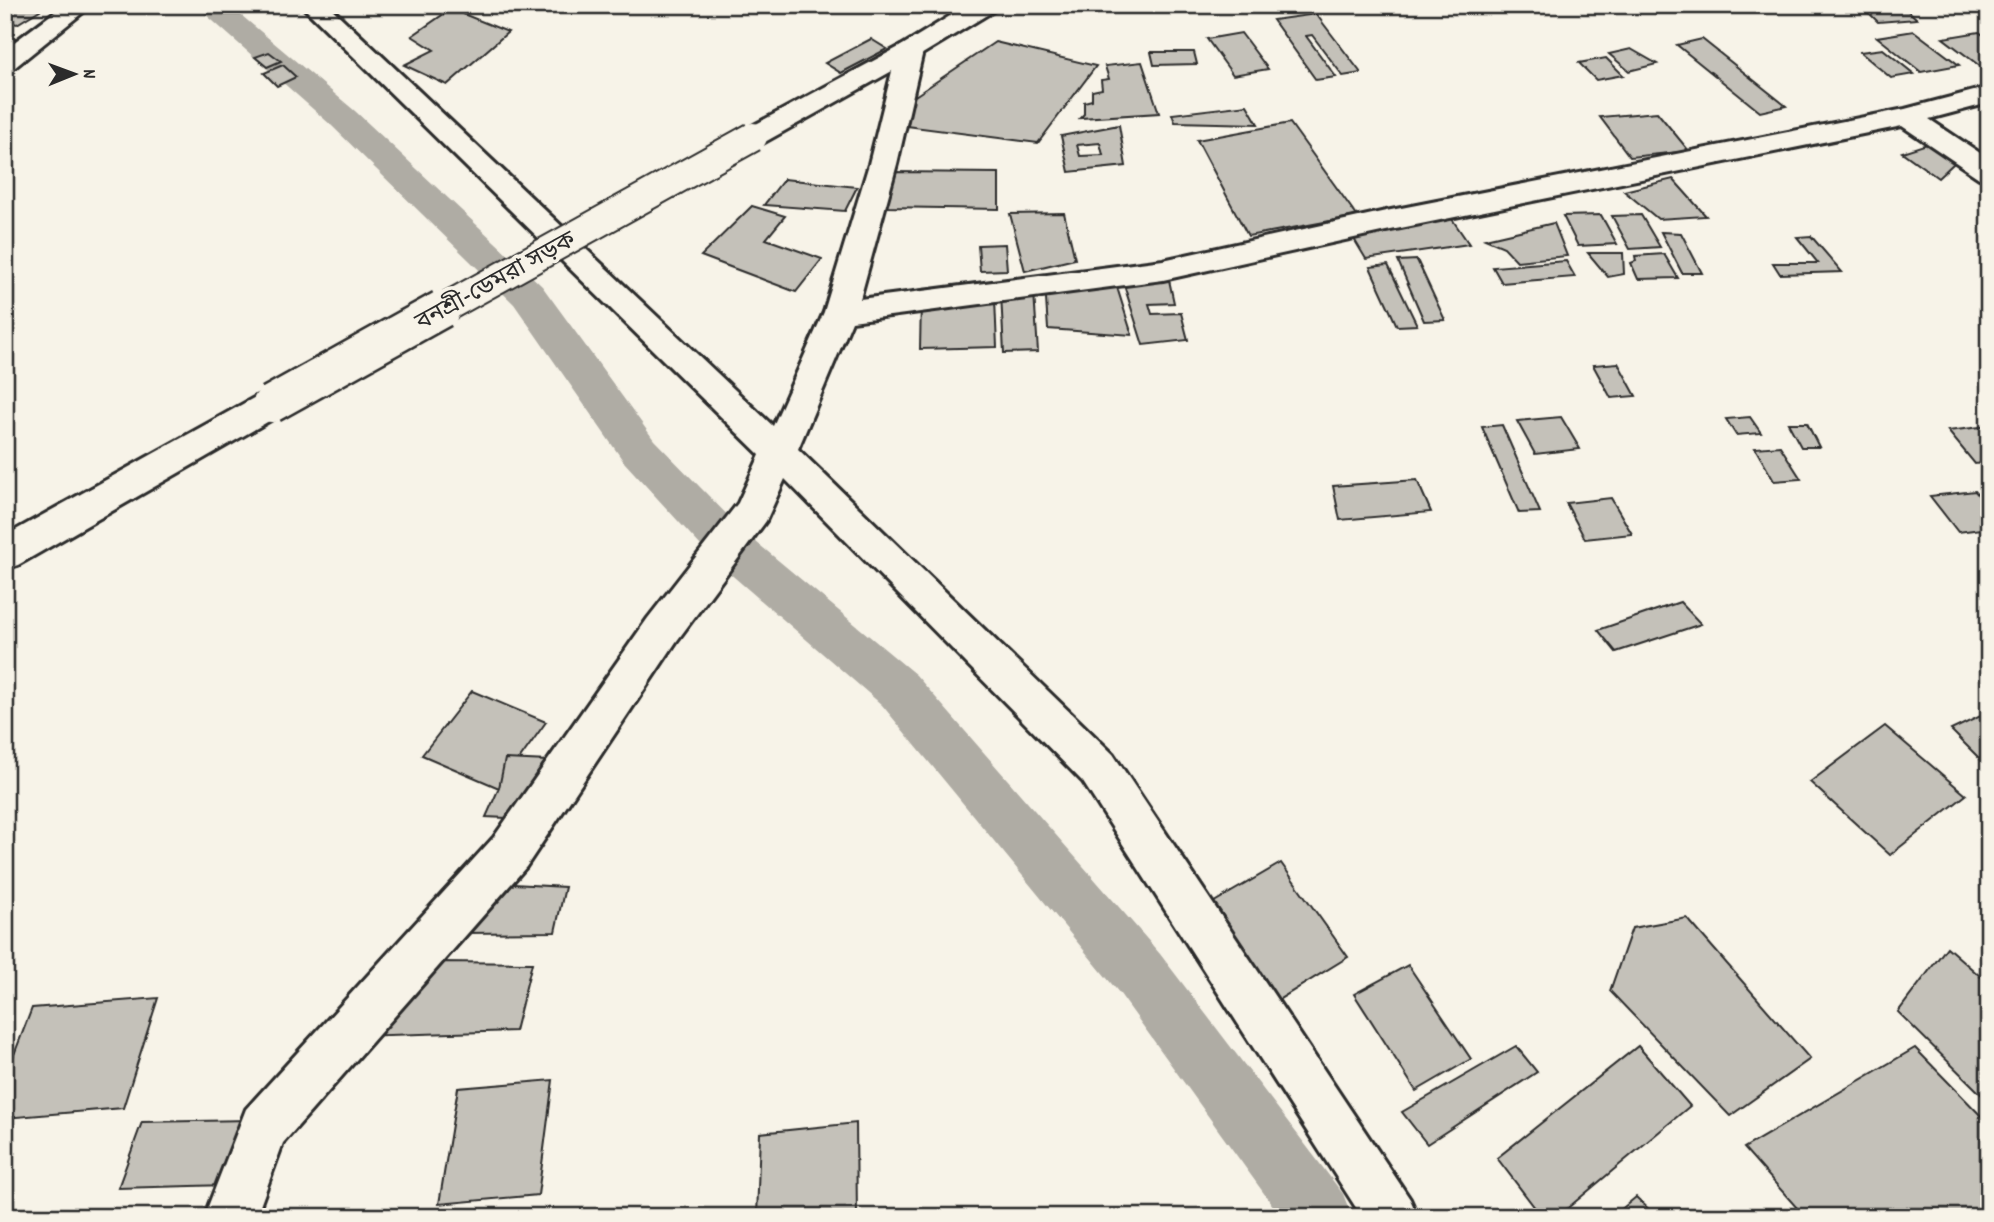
<svg xmlns="http://www.w3.org/2000/svg" width="1994" height="1222" font-family="Dekko,'Noto Sans Bengali',sans-serif">
  <style>
    .lines { fill: none; stroke-linecap: round; stroke-linejoin: round }
    .canal { fill: #afaca4; fill-rule: evenodd }
    .building { fill: #c4c1b9; stroke: #2b2b2b; stroke-width: 2; fill-rule: evenodd }
    .street-casing { stroke: #2b2b2b; stroke-width: 6 }
    .primary-casing { stroke: #2b2b2b; stroke-width: 6 }
    .street { fill: #f7f3e8; fill-rule: evenodd }
    .primary { fill: #f7f3e8; fill-rule: evenodd }
    .primary-bridge-far1-casing { stroke: #2b2b2b; stroke-width: 32; stroke-linecap: butt }
    .primary-bridge-casing { stroke: #2b2b2b; stroke-width: 41; stroke-linecap: butt }
    .primary-bridge-far1 { stroke: #f7f3e8; stroke-width: 28 }
    .primary-bridge { stroke: #f7f3e8; stroke-width: 36 }
    .labels { text-anchor: middle; stroke-width: 7; stroke-linejoin: round; paint-order: stroke }
    .street-label { font-size: 24px; fill: #2b2b2b; stroke: #f7f3e8 }
  </style>
  <rect width="100%" height="100%" fill="#f7f3e8"/>
  <filter id="ink" filterUnits="userSpaceOnUse"><feTurbulence type="fractalNoise" baseFrequency=".0143" numOctaves="2"/><feDisplacementMap in="SourceGraphic" scale="14" xChannelSelector="R" yChannelSelector="G"/><feConvolveMatrix kernelMatrix="1 2 1 2 8 2 1 2 1" color-interpolation-filters="sRGB"/></filter>
  <g filter="url(#ink)">
    <g class="lines">
      <path class="canal" d="M195 5H229L355 111 542 286 654 440 744 532 916 675 1160 954 1343 1194 1352 1217H1281L1120 994 882 705 712 558 624 462 514 304 331 125Z"/>
    </g>
    <g class="building">
      <path d="M5 5H48L17 24 5 21Z"/>
      <path d="M1861 5H1902L1917 19 1878 22Z"/>
      <path d="M451 9 508 32 447 85 404 65 434 50 412 36Z"/>
      <path d="M1316 14 1361 73 1343 76 1312 35 1306 36 1336 77 1316 80 1273 20Z"/>
      <path d="M1914 31 1959 65 1921 72 1877 37Z"/>
      <path d="M1979 32 1989 39V73L1943 38Z"/>
      <path d="M1241 33 1268 69 1233 75 1207 39Z"/>
      <path d="M871 39 887 49 841 73 825 63Z"/>
      <path d="M1702 39 1786 106 1760 112 1677 45Z"/>
      <path d="M995 42 1096 66 1038 143 906 126 912 98Z"/>
      <path d="M1631 49 1657 64 1629 71 1609 54Z"/>
      <path d="M1883 49 1914 74 1891 78 1860 52Z"/>
      <path d="M269 52 281 61 267 67 255 57Z"/>
      <path d="M1151 52H1194L1197 64 1154 65Z"/>
      <path d="M1606 58 1623 75 1596 80 1579 63Z"/>
      <path d="M1142 62 1159 113 1080 118 1084 114V102L1092 100V91L1102 89 1101 80 1109 79 1105 66Z"/>
      <path d="M283 65 296 77 277 86 264 73Z"/>
      <path d="M1247 105 1258 124 1175 122 1172 114Z"/>
      <path d="M1657 112 1689 151 1630 157 1600 117Z"/>
      <path d="M1290 123 1357 216 1248 236 1197 140Z"/>
      <path d="M1119 125 1126 166 1069 172 1061 136ZM1100 143 1103 155 1080 156 1077 145Z"/>
      <path d="M1927 144 1954 163 1938 178 1902 152Z"/>
      <path d="M890 172 999 173V209L885 207Z"/>
      <path d="M784 179 857 187 845 211 764 205Z"/>
      <path d="M1673 179 1706 216 1658 219 1624 191Z"/>
      <path d="M752 206 785 216 766 239 822 259 796 292 701 256Z"/>
      <path d="M1064 213 1075 259 1025 271 1010 214Z"/>
      <path d="M1601 215 1617 244 1578 246 1563 216Z"/>
      <path d="M1641 215 1660 247 1630 249 1612 216Z"/>
      <path d="M1452 219 1469 244 1366 259 1351 234Z"/>
      <path d="M1554 223 1567 256 1517 261 1504 247 1485 239Z"/>
      <path d="M1661 232 1681 233 1702 273H1682Z"/>
      <path d="M1811 236 1842 272 1780 274 1773 263H1818L1797 237Z"/>
      <path d="M1005 244 1007 270 980 271 978 245Z"/>
      <path d="M1588 253H1623L1624 274 1608 277Z"/>
      <path d="M1664 254 1678 278 1638 279 1631 263 1636 261 1635 256Z"/>
      <path d="M1417 260 1445 320 1424 321 1398 261Z"/>
      <path d="M1566 261 1575 277 1502 283 1493 267Z"/>
      <path d="M1388 265 1417 325 1397 326 1370 267Z"/>
      <path d="M1169 280 1174 303 1149 304 1152 314 1181 313 1188 340 1143 345 1124 285Z"/>
      <path d="M1115 281 1132 335 1048 329 1045 284Z"/>
      <path d="M1034 292 1038 352 1004 353 1001 293Z"/>
      <path d="M995 299 997 347 920 349 921 301Z"/>
      <path d="M1618 363 1636 396 1611 398 1593 365Z"/>
      <path d="M1561 417 1580 449 1535 454 1517 421Z"/>
      <path d="M1750 417 1761 433 1736 435 1726 419Z"/>
      <path d="M1788 423H1807L1819 447H1801Z"/>
      <path d="M1502 425 1540 512 1519 513 1482 427Z"/>
      <path d="M1989 426V462L1975 464 1948 431Z"/>
      <path d="M1780 446 1801 479 1774 481 1755 448Z"/>
      <path d="M1417 480 1431 512 1340 520 1333 486Z"/>
      <path d="M1975 491 1989 508V528L1958 532 1930 496Z"/>
      <path d="M1611 498 1632 534 1585 539 1566 503Z"/>
      <path d="M1680 602 1701 624 1616 652 1598 630Z"/>
      <path d="M472 691 546 722 499 788 422 755Z"/>
      <path d="M1989 712V768L1951 730Z"/>
      <path d="M1885 726 1966 795 1890 855 1810 782Z"/>
      <path d="M505 759 548 761 530 819 486 817 499 788Z"/>
      <path d="M1281 863 1348 957 1262 1010 1197 912Z"/>
      <path d="M494 883 565 887 555 932 462 933Z"/>
      <path d="M1687 918 1810 1059 1730 1116 1610 991 1632 928Z"/>
      <path d="M1947 947 1989 984V1102L1898 1012Z"/>
      <path d="M435 962 532 963 515 1031 359 1036Z"/>
      <path d="M1408 965 1471 1059 1416 1091 1354 994Z"/>
      <path d="M158 998 123 1108 5 1118V1078L32 1008Z"/>
      <path d="M1516 1046 1537 1072 1427 1144 1402 1112Z"/>
      <path d="M1638 1046 1690 1106 1557 1217H1542L1497 1158Z"/>
      <path d="M1915 1048 1989 1124V1217H1805L1744 1148Z"/>
      <path d="M553 1080 538 1195 439 1204 458 1088Z"/>
      <path d="M249 1120 227 1185 118 1188 142 1122Z"/>
      <path d="M856 1123 857 1217H757L760 1133Z"/>
      <path d="M1636 1197 1657 1217H1612Z"/>
    </g>
    <g class="lines">
      <defs>
        <g id="street">
          <path d="M64 5H92L14 68 5 70V49Z"/>
          <path d="M301 5H328L773 426 824 312 869 164 897 51 901 46 910 43 919 46 923 51 897 164 860 299 1163 260 1386 211 1905 109 1989 87V103L1929 119 1989 159V181L1979 178 1902 126 1386 231 1163 280 852 321 798 449 1113 754 1410 1199 1418 1217H1362L1083 782 785 479 766 521 676 642 526 867 283 1143 256 1217H204L246 1109 494 837 648 618 738 503 760 455Z"/>
        </g>
        <g id="primary">
          <path d="M968 5H998L995 10 919 56 763 143 753 145 743 143 739 137 743 131 901 46Z"/>
          <path d="M271 392 283 395 288 404 283 413 18 565 5 569V536L259 395Z"/>
        </g>
      </defs>
      <use href="#street" class="street-casing"/>
      <use href="#primary" class="primary-casing"/>
      <use href="#street" class="street"/>
      <use href="#primary" class="primary"/>
      <defs>
        <path id="primary-bridge-far1" d="M439 311 753 137"/>
        <path id="primary-bridge" d="M271 404 442 309"/>
      </defs>
      <use href="#primary-bridge-far1" class="primary-bridge-far1-casing"/>
      <use href="#primary-bridge" class="primary-bridge-casing"/>
      <use href="#primary-bridge-far1" class="primary-bridge-far1"/>
      <use href="#primary-bridge" class="primary-bridge"/>
    </g>
  </g>
  <g class="labels">
    <g class="street-label">
      <text transform="translate(495 280) rotate(-29)" y="8">বনশ্রী-ডেমরা সড়ক</text>
    </g>
  </g>
  <rect width="1994" height="1222" fill="none" stroke="#f7f3e8" stroke-width="28"/>
  <rect x="14" y="14" width="1966" height="1194" fill="none" stroke="#2b2b2b" stroke-width="2.5" filter="url(#ink)"/>
  <g transform="translate(74 74) rotate(89)" stroke="#f7f3e8" stroke-width="5" paint-order="stroke">
  <path d="M0-5L12 26L0 18L-12 26Z" fill="#2b2b2b"/>
  <text y="-10" font-size="19" font-weight="bold" text-anchor="middle" fill="#2b2b2b">N</text>
  </g>
</svg>
